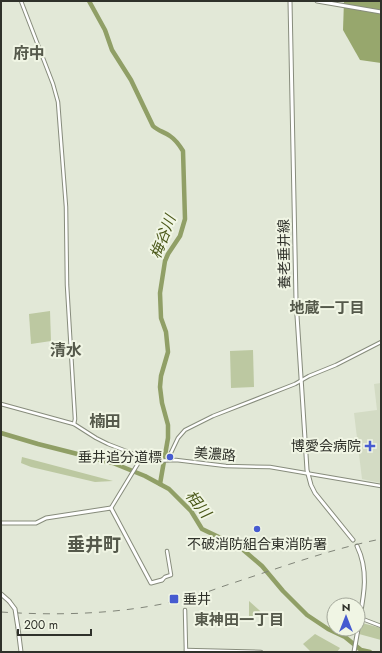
<svg xmlns="http://www.w3.org/2000/svg" width="382" height="653" font-family="Jost,'Noto Sans JP',sans-serif">
  <style>
    .built { fill: #d3dbc4 }
    .green { fill: #bcc8a1 }
    .forest { fill: #97a76d }
    .lines { fill: none; stroke-linecap: round; stroke-linejoin: round }
    .river { stroke: #909f66; stroke-width: 4.5 }
    .tertiary-casing { stroke: #878c7c; stroke-width: 4.5 }
    .secondary-casing { stroke: #878c7c; stroke-width: 5 }
    .tertiary { stroke: #fff; stroke-width: 2.5 }
    .secondary { stroke: #fff; stroke-width: 3 }
    .rail { stroke: #818579; stroke-width: 1; stroke-dasharray: 7 7; stroke-linecap: butt }
    .secondary-bridge-casing { stroke: #878c7c; stroke-width: 5; stroke-linecap: butt }
    .secondary-bridge { stroke: #fff; stroke-width: 3 }
    .poi-dot { fill: #465bd0; stroke: #f0f5e4; stroke-width: 1.5 }
    .labels { text-anchor: middle; stroke-width: 4; stroke-linejoin: round; paint-order: stroke }
    .street-label { font-size: 14px; fill: #2f312a; stroke: #f0f5e4 }
    .poi-label { font-size: 14px; fill: #2f312a; stroke: #f0f5e4; text-anchor: end }
    .water-label { font-size: 15px; font-style: italic; fill: #495717; stroke: #f0f5e4 }
    .neighbourhood-label { font-size: 15px; font-weight: bold; fill: #55594b; stroke: #f0f5e4 }
    .quarter-label { font-size: 16px; font-weight: bold; fill: #55594b; stroke: #f0f5e4 }
    .district-label { font-size: 18px; font-weight: bold; fill: #55594b; stroke: #f0f5e4 }
  </style>
  <rect width="100%" height="100%" fill="#e2e8d7"/>
  <path class="built" d="M381 383V483L362 479 354 413 377 410 374 384Z"/>
  <g class="green">
    <path d="M50 311 51 341 31 344 29 314Z"/>
    <path d="M253 350 254 387 231 388 230 351Z"/>
    <path d="M22 457 113 481 95 482 31 467 21 463Z"/>
    <path d="M249 601 267 617 249 616Z"/>
    <path d="M362 623 381 628V640L359 634Z"/>
    <path d="M315 634 340 648 337 652H311L303 644Z"/>
  </g>
  <path class="forest" d="M344 1H381V63L360 60 343 30Z"/>
  <g class="lines">
    <g class="river">
      <path d="M89 1 105 30 112 50 131 80 153 126C158 131 165 132 170 136 176 140 180 146 183 151L185 219 180 236 168 254 165 261 160 293 161 318 166 332 168 352 161 376 160 387 162 403 168 425V438L160 484"/>
      <path d="M1 433 38 444 113 463 145 476 169 489 191 511 202 529 225 540 235 544 241 548 262 566 283 591 307 615 328 629 345 637 361 650 370 652"/>
    </g>
    <defs>
      <g id="tertiary">
        <path d="M21 1 53 84 58 102 66 207 67 285 75 419 74 424"/>
        <path d="M1 404 74 424 96 438 108 444 152 461 176 460 226 466 270 467 381 486"/>
        <path d="M168 459 178 438 185 430 213 416 295 384 309 376 336 365 381 342"/>
        <path d="M111 508 142 457"/>
        <path d="M162 580 165 577 171 575 167 551"/>
        <path d="M185 610 186 652"/>
        <path d="M360 618 381 626"/>
        <path d="M186 650 261 652"/>
      </g>
      <g id="secondary">
        <path d="M290 1 296 300 307 470 311 485 315 493 353 540"/>
        <path d="M317 1 381 12"/>
        <path d="M1 523H36L46 518 111 508 151 583 162 580"/>
        <path d="M357 546C370 573 363 599 358 627"/>
        <path d="M1 594 9 601"/>
        <path d="M18 628 21 652"/>
        <path d="M354 652 358 629"/>
      </g>
    </defs>
    <use href="#tertiary" class="tertiary-casing"/>
    <use href="#secondary" class="secondary-casing"/>
    <use href="#tertiary" class="tertiary"/>
    <use href="#secondary" class="secondary"/>
    <path class="rail" d="M1 612C61 616 126 614 184 599 201 595 217 588 233 583 282 567 331 549 381 539"/>
    <defs>
      <path id="secondary-bridge" d="M9 601 15 609 18 628"/>
    </defs>
    <use href="#secondary-bridge" class="secondary-bridge-casing"/>
    <use href="#secondary-bridge" class="secondary-bridge"/>
  </g>
  <g class="poi-dot">
    <path d="M368 440h4v4h4v4h-4v4h-4v-4h-4v-4h4z"/>
    <circle cx="170" cy="457" r="4"/>
    <circle cx="257" cy="529" r="4"/>
    <rect x="169" y="594" width="10" height="10" rx="2"/>
  </g>
  <g class="labels">
    <g class="street-label">
      <text transform="translate(284 254) rotate(-91)" y="5">養老垂井線</text>
      <text transform="translate(215 454) rotate(5)" y="5">美濃路</text>
    </g>
    <g class="poi-label">
      <text x="361" y="451">博愛会病院</text>
      <text x="162" y="462">垂井追分道標</text>
      <text x="257" y="549" text-anchor="middle">不破消防組合東消防署</text>
      <text x="183" y="604" text-anchor="start">垂井</text>
    </g>
    <g class="water-label">
      <text transform="translate(163 237) rotate(-69)" y="5">梅谷川</text>
      <text transform="translate(198 504) rotate(51)" y="5">相川</text>
    </g>
    <g class="neighbourhood-label">
      <text x="327" y="313">地蔵一丁目</text>
      <text x="239" y="625">東神田一丁目</text>
    </g>
    <g class="quarter-label">
      <text x="29" y="59">府中</text>
      <text x="66" y="356">清水</text>
      <text x="105" y="427">楠田</text>
    </g>
    <g class="district-label">
      <text x="94" y="551">垂井町</text>
    </g>
  </g>
  <rect width="382" height="653" fill="none" stroke="#2f312a" stroke-width="4"/>
  <g transform="translate(346 617)"><circle r="19" fill="#f0f5e4" stroke="#a3a79a"/>
  <path d="M0-3L7 15L0 10L-7 15Z" fill="#465bd0"/>
  <text y="-6" font-size="11" font-weight="bold" text-anchor="middle" fill="#2f312a">N</text>
  </g>
  <path d="M18 629v6h73v-6" fill="none" stroke="#2f312a" stroke-width="2"/>
  <text x="24" y="629" font-size="12" fill="#2f312a" stroke="#f0f5e4" stroke-width="3" paint-order="stroke">200 m</text>
</svg>
